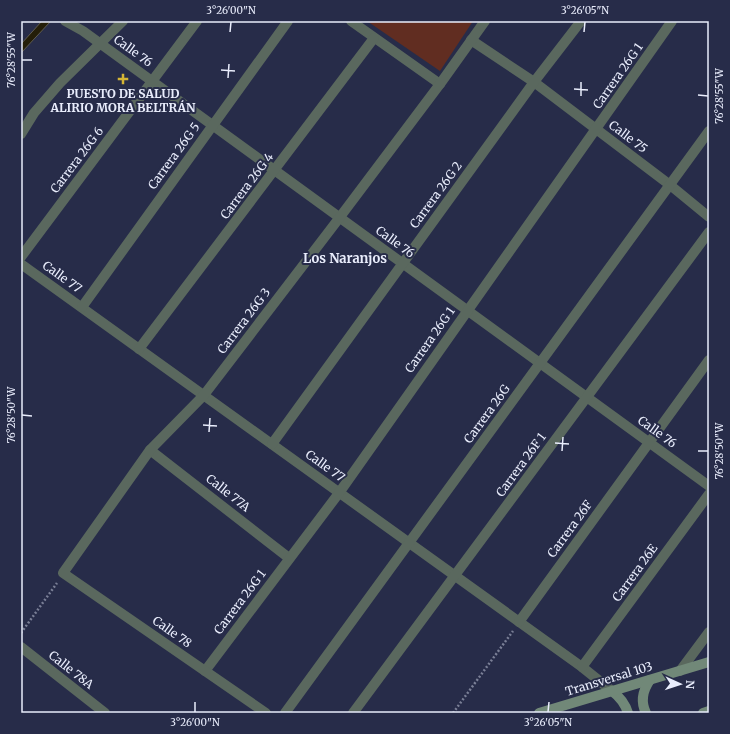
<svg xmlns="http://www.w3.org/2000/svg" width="730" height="734" font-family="Merriweather,serif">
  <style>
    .green { fill: #612d21 }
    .water { fill: #241e08; stroke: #5f5c51 }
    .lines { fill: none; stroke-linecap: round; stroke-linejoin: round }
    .path { stroke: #7a7f96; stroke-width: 2.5; stroke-dasharray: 2 2; stroke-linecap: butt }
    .street { stroke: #5a685e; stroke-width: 10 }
    .secondary { stroke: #718878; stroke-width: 10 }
    .ticks { fill: none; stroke: #e9edfc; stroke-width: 1.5 }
    .poi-dot { fill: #d5b535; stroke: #272c49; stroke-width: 1.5 }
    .labels { text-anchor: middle; stroke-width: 4; stroke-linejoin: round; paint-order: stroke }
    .street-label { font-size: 12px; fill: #e9edfc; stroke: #272c49 }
    .poi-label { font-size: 12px; font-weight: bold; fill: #e9edfc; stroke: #272c49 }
    .neighbourhood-label { font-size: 13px; font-weight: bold; fill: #e9edfc; stroke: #272c49 }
    .neatline { fill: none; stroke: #e9edfc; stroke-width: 1.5 }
    .ticks-label { font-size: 10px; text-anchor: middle; fill: #e9edfc }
  </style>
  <rect width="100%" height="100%" fill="#272c49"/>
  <path class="green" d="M367 21H473L440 71Z"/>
  <path class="water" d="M42 21H51L21 53V44Z"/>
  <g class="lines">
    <g class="path">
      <path d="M21 633 57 583"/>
      <path d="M453 713 513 631"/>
    </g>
    <g class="street">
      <path d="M65 21 83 31 709 486"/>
      <path d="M351 21 440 84"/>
      <path d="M471 40 534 82 670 185 709 217"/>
      <path d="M21 134 34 113 60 83 123 21"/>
      <path d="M21 257 197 21"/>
      <path d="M21 264 582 667 612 691"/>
      <path d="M82 307 288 21"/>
      <path d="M139 349 374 38"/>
      <path d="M272 444 534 82 581 21"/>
      <path d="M150 450 289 558"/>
      <path d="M519 622 709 360"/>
      <path d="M21 647 105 713"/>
      <path d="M582 667 709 494"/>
      <path d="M205 671 339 493 672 21"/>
      <path d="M680 671 709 632"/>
      <path d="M266 713 63 573 150 450 204 395 340 217 440 84 485 21"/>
      <path d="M285 713 709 131"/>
      <path d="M353 713 709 232"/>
    </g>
    <g class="secondary">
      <path d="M612 691C620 697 625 703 628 713"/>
      <path d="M539 713 709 662"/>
      <path d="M646 713C640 701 643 690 650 680"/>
      <path d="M703 713 709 711"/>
    </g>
  </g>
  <path class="ticks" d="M230 32 231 22M584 32 585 22M22 60H32M221 70 235 71M228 78 229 64M574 89 588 90M698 95 708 96M581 96V82M22 415 32 416M203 425 217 426M209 432 210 418M555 443 569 444M562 451 563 437M698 451H708M195 712V702M548 712 549 702"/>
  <path class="poi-dot" d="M121 73h4v4h4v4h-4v4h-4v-4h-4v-4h4z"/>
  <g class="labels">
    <g class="street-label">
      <text transform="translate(133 51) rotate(36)" y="4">Calle 76</text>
      <text transform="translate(618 76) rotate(-55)" y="4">Carrera 26G 1</text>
      <text transform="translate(628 137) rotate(37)" y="4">Calle 75</text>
      <text transform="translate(174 156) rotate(-54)" y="4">Carrera 26G 5</text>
      <text transform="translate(77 160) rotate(-53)" y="4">Carrera 26G 6</text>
      <text transform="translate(247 186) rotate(-53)" y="4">Carrera 26G 4</text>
      <text transform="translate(436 195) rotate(-54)" y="4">Carrera 26G 2</text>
      <text transform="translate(395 242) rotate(36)" y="4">Calle 76</text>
      <text transform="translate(62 277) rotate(36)" y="4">Calle 77</text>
      <text transform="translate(244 321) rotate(-53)" y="4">Carrera 26G 3</text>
      <text transform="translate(430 340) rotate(-55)" y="4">Carrera 26G 1</text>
      <text transform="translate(487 414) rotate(-54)" y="4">Carrera 26G</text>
      <text transform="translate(657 432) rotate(36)" y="4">Calle 76</text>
      <text transform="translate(521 465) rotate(-54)" y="4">Carrera 26F 1</text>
      <text transform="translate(325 466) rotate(36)" y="4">Calle 77</text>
      <text transform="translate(228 493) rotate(38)" y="4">Calle 77A</text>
      <text transform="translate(570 529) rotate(-54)" y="4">Carrera 26F</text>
      <text transform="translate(635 573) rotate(-54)" y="4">Carrera 26E</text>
      <text transform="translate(240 602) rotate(-53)" y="4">Carrera 26G 1</text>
      <text transform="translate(172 632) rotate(35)" y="4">Calle 78</text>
      <text transform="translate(71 670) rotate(38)" y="4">Calle 78A</text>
      <text transform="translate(609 679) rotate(-17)" y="4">Transversal 103</text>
    </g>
    <g class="poi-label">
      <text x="123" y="98">PUESTO DE SALUD<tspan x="123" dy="14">ALIRIO MORA BELTRÁN</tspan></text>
    </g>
    <g class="neighbourhood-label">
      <text x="345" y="263">Los Naranjos</text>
    </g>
  </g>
  <rect width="730" height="734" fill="none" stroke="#272c49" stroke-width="44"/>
  <g transform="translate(680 684) rotate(93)" stroke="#272c49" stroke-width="3" paint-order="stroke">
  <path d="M0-3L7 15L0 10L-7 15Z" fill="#e9edfc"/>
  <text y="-6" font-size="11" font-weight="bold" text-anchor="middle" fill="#e9edfc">N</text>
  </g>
  <rect x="22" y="22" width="686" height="690" class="neatline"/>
  <g class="ticks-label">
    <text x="231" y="14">3°26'00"N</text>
    <text x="585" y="14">3°26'05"N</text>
    <text transform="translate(11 60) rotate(-90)" y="4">76°28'55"W</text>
    <text transform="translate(719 96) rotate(-90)" y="4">76°28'55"W</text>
    <text transform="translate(11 415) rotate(-90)" y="4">76°28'50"W</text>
    <text transform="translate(719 451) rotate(-90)" y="4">76°28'50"W</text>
    <text x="195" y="726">3°26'00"N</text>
    <text x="548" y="726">3°26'05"N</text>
  </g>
</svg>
